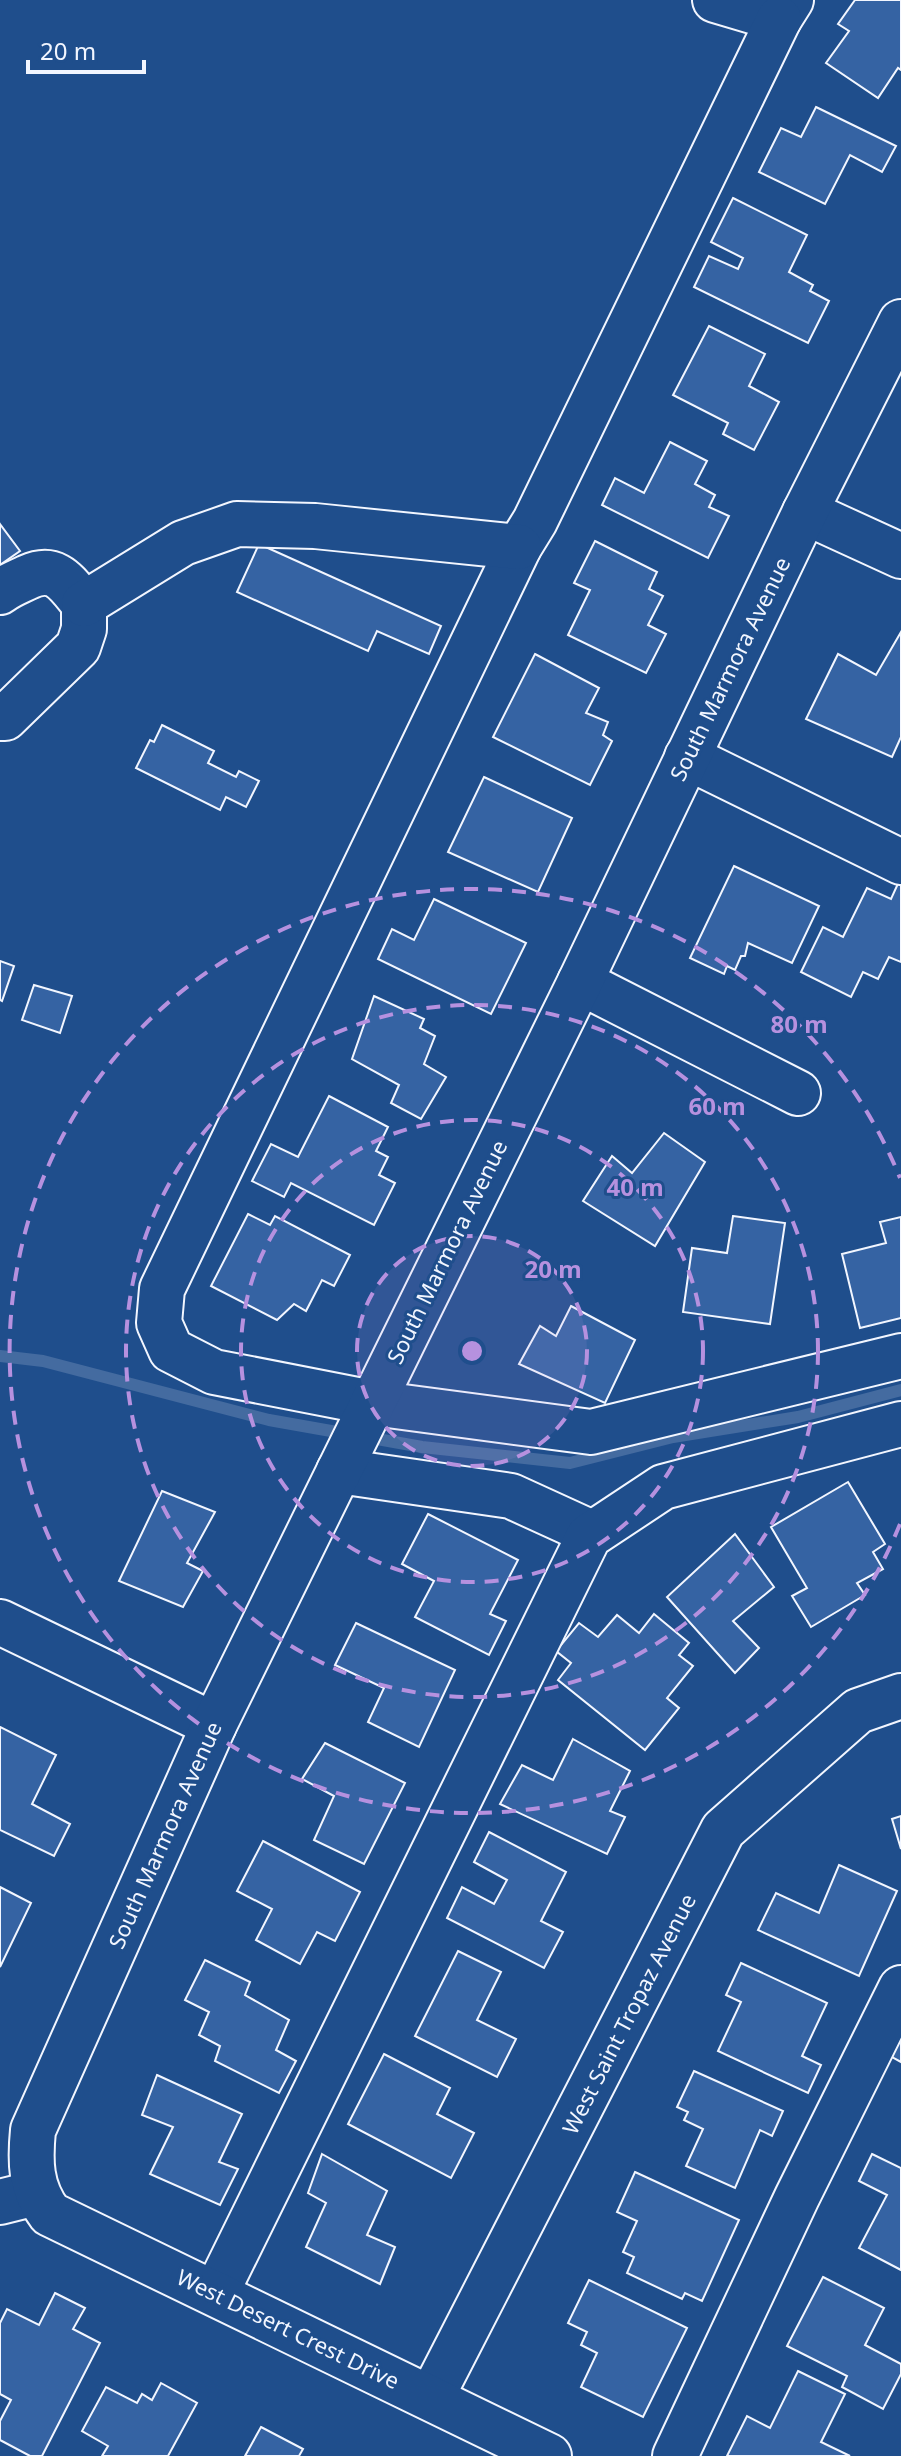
<svg xmlns="http://www.w3.org/2000/svg" width="901" height="2456" font-family="'Noto Sans',sans-serif">
  <style>
    .lines { fill: none; stroke-linecap: round; stroke-linejoin: round }
    .stream { stroke: #446ba0; stroke-width: 12 }
    .building { fill: #3563a3; stroke: #f2f6ff; stroke-width: 2 }
    .minor-casing { stroke: #f2f6ff; stroke-width: 48 }
    .minor { stroke: #1f4e8c; stroke-width: 44 }
    .ring { fill: none; stroke: #b691df; stroke-width: 4; stroke-dasharray: 14 10 }
    .labels { text-anchor: middle; stroke-width: 6; stroke-linejoin: round; paint-order: stroke }
    .street-label { font-size: 22px; fill: #f2f6ff; stroke: #1f4e8c }
    .centre { fill: #b691df; stroke: #1f4e8c; stroke-width: 4 }
    .ring-label { font-size: 24px; text-anchor: middle; font-weight: bold; fill: #b691df; stroke: #1f4e8c; stroke-width: 6; stroke-linejoin: round; paint-order: stroke }
  </style>
  <rect width="100%" height="100%" fill="#1f4e8c"/>
  <g class="lines">
    <g class="stream">
      <path d="M0 1356 43 1361 269 1420 348 1434"/>
      <path d="M366 1437 422 1447 570 1463 673 1437 798 1417 901 1390"/>
    </g>
  </g>
  <g class="building">
    <path d="M855 0H901V70L898 68 878 98 826 63 849 31 838 24Z"/>
    <path d="M816 107 896 146 882 172 850 155 825 204 759 172 781 128 801 137Z"/>
    <path d="M733 198 807 235 789 272 813 285 810 291 829 301 808 343 694 287 709 256 738 269 743 258 711 242Z"/>
    <path d="M709 326 765 354 749 386 779 402 754 450 723 434 728 423 673 395Z"/>
    <path d="M670 442 707 461 695 484 715 495 709 507 729 516 708 558 602 505 615 478 644 493Z"/>
    <path d="M0 524 20 551 0 565Z"/>
    <path d="M595 541 657 572 649 589 663 596 648 625 666 634 646 673 568 635 590 590 574 583Z"/>
    <path d="M259 544 441 626 429 654 377 631 368 651 237 592Z"/>
    <path d="M901 632V737L892 757 806 719 838 654 876 675Z"/>
    <path d="M535 654 599 688 586 713 608 722 603 735 612 741 590 785 493 737Z"/>
    <path d="M162 725 214 751 208 763 236 777 239 771 259 781 246 807 226 797 220 810 136 768 150 740 154 742Z"/>
    <path d="M484 777 572 818 538 892 448 852Z"/>
    <path d="M734 866 819 906 792 963 748 943 745 956H741L735 970 727 966 724 974 690 958Z"/>
    <path d="M901 877V962L889 957 878 979 863 972 851 997 801 972 823 927 843 937 867 888 891 899Z"/>
    <path d="M434 899 526 943 491 1014 378 959 392 929 414 940Z"/>
    <path d="M0 961 14 966 2 1001 0 1000Z"/>
    <path d="M34 985 72 996 60 1033 22 1020Z"/>
    <path d="M374 996 424 1019 420 1028 435 1036 424 1064 446 1077 421 1119 391 1103 399 1085 352 1059Z"/>
    <path d="M329 1096 388 1127 376 1151 388 1157 379 1175 395 1183 374 1225 291 1183 284 1197 252 1181 271 1144 298 1157Z"/>
    <path d="M664 1133 705 1162 655 1246 583 1201 612 1156 632 1173Z"/>
    <path d="M248 1214 270 1225 275 1216 350 1255 334 1286 322 1280 306 1311 294 1304 277 1320 211 1286Z"/>
    <path d="M733 1216 785 1223 770 1324 683 1312 692 1248 727 1253Z"/>
    <path d="M901 1217V1318L860 1328 842 1254 886 1243 880 1222Z"/>
    <path d="M571 1306 635 1340 605 1403 519 1364 540 1326 556 1336Z"/>
    <path d="M848 1482 885 1544 873 1552 883 1569 857 1583 865 1595 811 1627 792 1596 807 1588 771 1527Z"/>
    <path d="M162 1491 215 1512 187 1563 203 1571 183 1607 119 1581Z"/>
    <path d="M428 1514 518 1560 490 1614 506 1621 489 1655 415 1617 434 1581 402 1564Z"/>
    <path d="M735 1534 774 1587 733 1621 759 1648 735 1673 667 1597Z"/>
    <path d="M654 1614 689 1643 679 1655 693 1666 667 1698 679 1708 645 1750 558 1680 571 1663 556 1651 579 1623 598 1637 617 1615 639 1633Z"/>
    <path d="M356 1623 455 1670 419 1747 368 1722 384 1688 335 1665Z"/>
    <path d="M0 1727 56 1755 32 1804 70 1824 54 1856 0 1830Z"/>
    <path d="M573 1739 630 1771 610 1811 625 1817 607 1854 500 1804 522 1765 553 1780Z"/>
    <path d="M325 1743 405 1783 364 1864 314 1840 334 1796 302 1779Z"/>
    <path d="M901 1816V1849L892 1819Z"/>
    <path d="M489 1832 566 1872 541 1921 563 1932 544 1968 447 1918 462 1887 494 1904 507 1880 474 1862Z"/>
    <path d="M263 1841 360 1892 335 1941 317 1932 300 1964 256 1940 272 1909 237 1891Z"/>
    <path d="M839 1865 897 1891 859 1976 758 1930 776 1893 819 1913Z"/>
    <path d="M0 1887 31 1903 0 1967Z"/>
    <path d="M458 1951 501 1972 477 2020 516 2039 497 2077 415 2036Z"/>
    <path d="M205 1960 250 1982 245 1995 289 2020 276 2050 296 2061 279 2093 215 2061 220 2046 199 2035 209 2012 185 2000Z"/>
    <path d="M741 1963 827 2003 802 2056 821 2065 808 2093 718 2051 741 2002 726 1995Z"/>
    <path d="M901 2032V2062L892 2057Z"/>
    <path d="M384 2054 450 2088 437 2114 474 2133 451 2178 348 2124Z"/>
    <path d="M694 2071 783 2111 772 2136 760 2130 735 2188 686 2166 703 2129 684 2120 688 2112 677 2107Z"/>
    <path d="M157 2075 242 2114 219 2162 238 2169 220 2205 150 2174 173 2127 142 2115Z"/>
    <path d="M322 2154 387 2191 367 2235 395 2247 380 2284 306 2247 326 2203 308 2193Z"/>
    <path d="M872 2154 901 2168V2270L859 2248 887 2195 859 2181Z"/>
    <path d="M635 2172 739 2220 702 2301 685 2293 682 2299 627 2273 634 2257 623 2252 637 2221 617 2212Z"/>
    <path d="M823 2277 884 2308 865 2345 901 2364V2374L883 2409 842 2387 847 2376 787 2346Z"/>
    <path d="M589 2280 687 2328 643 2417 581 2387 597 2353 581 2345 587 2332 568 2323Z"/>
    <path d="M55 2293 85 2308 73 2329 100 2343 42 2456H30L0 2440V2421L11 2400 0 2394V2323L7 2309 39 2325Z"/>
    <path d="M798 2371 845 2394 821 2442 850 2456H727L747 2416 770 2428Z"/>
    <path d="M161 2383 197 2403 168 2456H102L108 2446 82 2431 106 2387 137 2403 142 2394 152 2400Z"/>
    <path d="M261 2427 303 2449 299 2456H245Z"/>
  </g>
  <g class="lines">
    <defs>
      <g id="minor">
        <path d="M715 0 779 19 791 0"/>
        <path d="M779 19 535 521 519 547 162 1289 159 1323 171 1350 214 1372 373 1403 591 1432 901 1356"/>
        <path d="M805 512 901 556"/>
        <path d="M0 592C9 585 18 582 28 577 57 564 67 584 84 604V629L78 647 5 718H0"/>
        <path d="M84 604 183 543 237 524 315 526 519 547"/>
        <path d="M687 757 901 862"/>
        <path d="M580 982 798 1093"/>
        <path d="M339 1471 511 1496 592 1533"/>
        <path d="M0 1622 214 1725"/>
        <path d="M0 2202 36 2193"/>
        <path d="M216 2293 589 1536 663 1487 901 1424"/>
        <path d="M431 2398 723 1830 858 1711 901 1696"/>
        <path d="M549 2456 50 2214C30 2188 30 2161 33 2130L214 1725 580 982 805 512 901 322"/>
        <path d="M675 2456 797 2197 901 1988"/>
      </g>
    </defs>
    <use href="#minor" class="minor-casing"/>
    <use href="#minor" class="minor"/>
  </g>
  <circle cx="472" cy="1351" r="115" fill="#b691df" fill-opacity=".12"/>
  <g class="ring">
    <circle cx="472" cy="1351" r="115"/>
    <circle cx="472" cy="1351" r="231"/>
    <circle cx="472" cy="1351" r="346"/>
    <path d="M900 1524A462 462 0 1 1 900 1178"/>
  </g>
  <g class="labels">
    <g class="street-label">
      <text transform="translate(730 669) rotate(-64)" y="8">South Marmora Avenue</text>
      <text transform="translate(447 1252) rotate(-64)" y="8">South Marmora Avenue</text>
      <text transform="translate(165 1835) rotate(-66)" y="8">South Marmora Avenue</text>
      <text transform="translate(629 2014) rotate(-63)" y="8">West Saint Tropaz Avenue</text>
      <text transform="translate(288 2329) rotate(26)" y="8">West Desert Crest Drive</text>
    </g>
  </g>
  <circle cx="472" cy="1351" r="12" class="centre"/>
  <g class="ring-label">
    <text x="799" y="1033">80 m</text>
    <text x="717" y="1115">60 m</text>
    <text x="635" y="1196">40 m</text>
    <text x="553" y="1278">20 m</text>
  </g>
  <path d="M28 60v12h116v-12" fill="none" stroke="#f2f6ff" stroke-width="4"/>
  <text x="40" y="60" font-size="24" fill="#f2f6ff" stroke="#1f4e8c" stroke-width="6" paint-order="stroke">20 m</text>
</svg>
